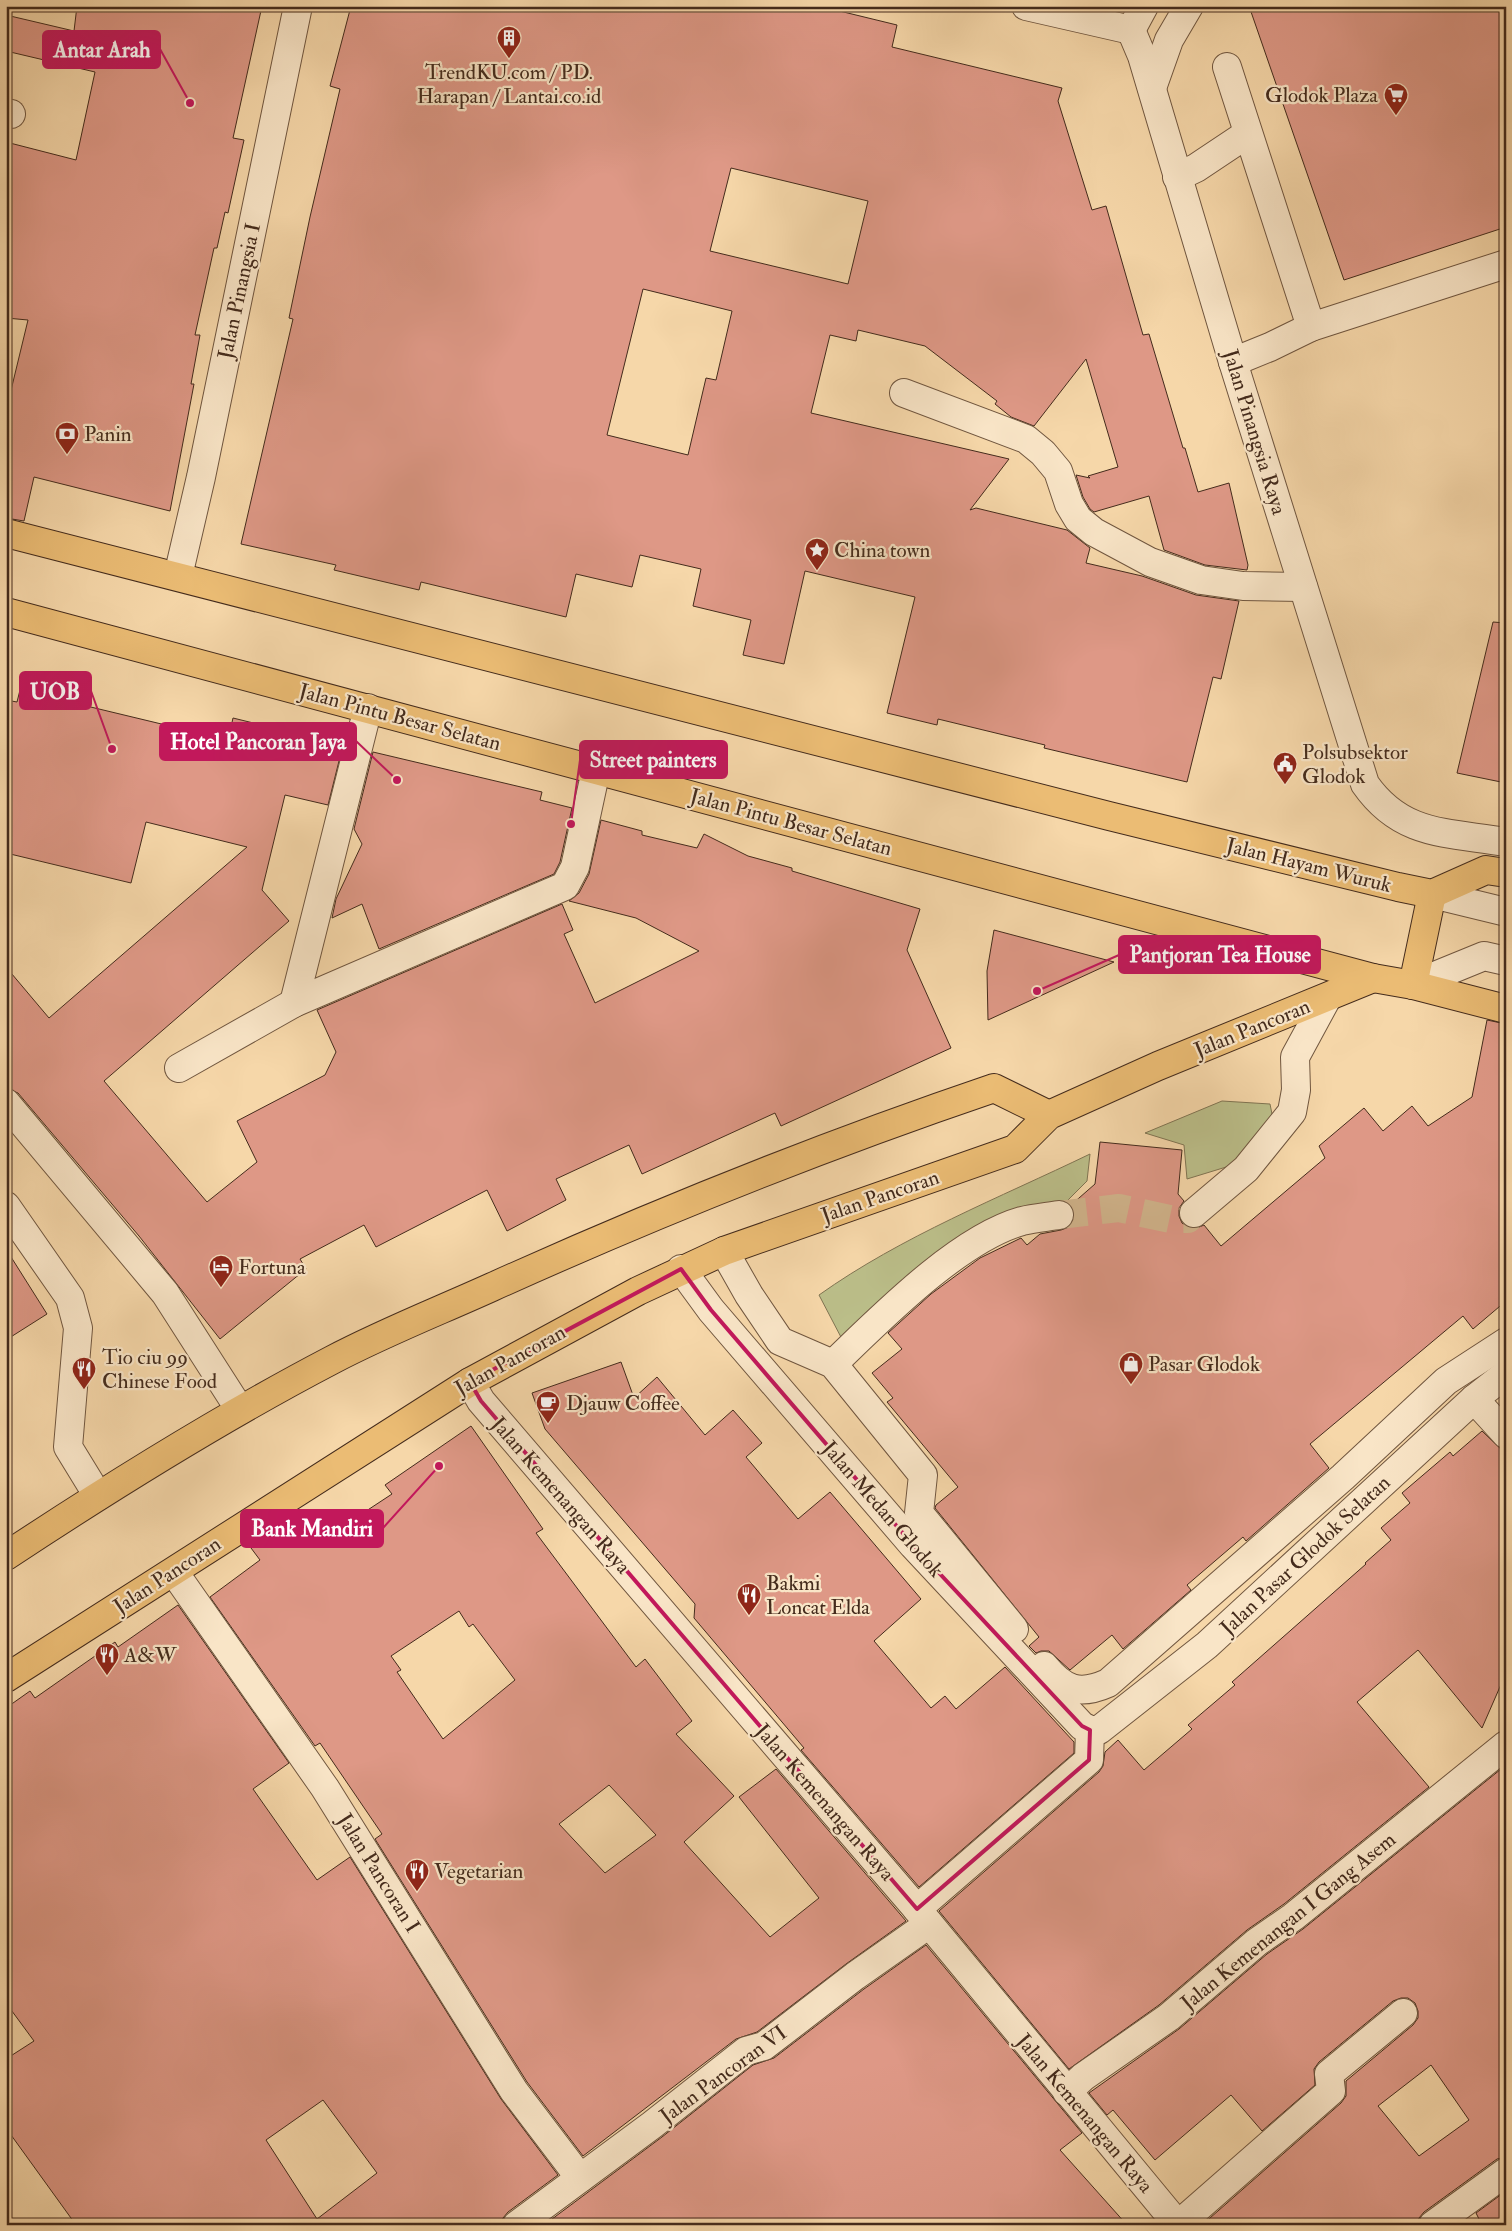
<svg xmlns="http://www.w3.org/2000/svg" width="1512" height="2231" font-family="'IM FELL Double Pica',serif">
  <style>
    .green { fill: #bbbe89; stroke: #807452 }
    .building { fill: #de9886; stroke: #442b1c; fill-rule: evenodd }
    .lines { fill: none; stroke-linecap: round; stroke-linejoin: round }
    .minor-tunnel { stroke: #d2b58d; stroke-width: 28; stroke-dasharray: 28 14; stroke-linecap: butt }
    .minor-casing { stroke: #70563f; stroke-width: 30 }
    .major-casing { stroke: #442b1c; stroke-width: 30 }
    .minor { stroke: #f9e5c7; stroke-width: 28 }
    .major { stroke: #ebbc74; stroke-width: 28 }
    .marked { fill: none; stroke: #c2185b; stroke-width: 4; stroke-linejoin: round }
    .labels { text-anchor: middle; stroke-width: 4.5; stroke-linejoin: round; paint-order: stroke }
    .poi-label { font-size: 21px; fill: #442b1c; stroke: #f9e5c7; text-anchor: start }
    .street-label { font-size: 21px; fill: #442b1c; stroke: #f9e5c7 }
    .leader { fill: none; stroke: #c2185b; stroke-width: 2 }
    .callout-dot { fill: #c2185b; stroke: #f9e5c7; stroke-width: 2 }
    .callout { fill: #c2185b; stroke: #c2185b; stroke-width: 2 }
    .callout-label { font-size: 22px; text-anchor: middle; font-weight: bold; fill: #fff }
  </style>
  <rect width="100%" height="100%" fill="#f6d7a9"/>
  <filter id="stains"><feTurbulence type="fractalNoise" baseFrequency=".004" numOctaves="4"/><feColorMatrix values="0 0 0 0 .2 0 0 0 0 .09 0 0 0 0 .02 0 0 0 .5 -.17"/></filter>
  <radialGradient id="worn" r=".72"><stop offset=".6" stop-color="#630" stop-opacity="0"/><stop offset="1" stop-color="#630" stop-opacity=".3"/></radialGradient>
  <g class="green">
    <path d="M1222 1101 1270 1104 1274 1124 1236 1164 1187 1179 1184 1145 1145 1133Z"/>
    <path d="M1090 1154 1087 1181 1055 1213 1012 1221 843 1341 819 1295C902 1236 999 1198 1090 1154Z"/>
  </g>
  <g class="building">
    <path d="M77 6H262L233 138 244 140 228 213 225 212 217 248H214L195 335H200L191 384H194L170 511 34 477 24 521 6 518V411L28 320 6 318V142L76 160 95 72 6 51V15L74 31Z"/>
    <path d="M351 6H819L897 25 892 47 1062 88 1058 101 1092 210 1106 206 1143 335 1149 334 1183 448H1185L1198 492 1229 483 1248 565 1247 570 1205 565 1164 550 1149 496 1094 512 1090 509 1083 497 1076 475 1090 478 1088 476 1118 467 1086 359 1034 426 1011 417 995 404 997 401 925 346 858 330 856 341 830 335 811 413 1009 459 970 510 976 508 1067 530 1090 548 1086 563 1142 576 1196 595 1239 601 1221 679 1213 677 1187 782 1044 748 1045 745 938 719 937 725 887 713 915 597 805 571 784 664 743 655 751 620 693 606 701 569 640 555 632 587 576 574 566 617 421 582 419 590 334 570 336 565 241 544 293 319 289 318 310 217 340 89 330 86ZM731 168 868 201 848 284 710 251ZM643 289 732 311 716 380 706 378 688 455 607 435Z"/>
    <path d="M1249 6H1506V227L1344 280Z"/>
    <path d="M1493 622 1506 623V783L1457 773Z"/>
    <path d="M20 690 228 740 233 718 343 745 328 805 285 795 262 890 289 921 104 1081 207 1202 257 1162 237 1121 325 1075 336 1052 317 1010 562 904 573 930 564 934 595 1003 699 951 636 918 569 901 579 893 589 874 601 820 642 831V835L697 848 704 834 748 856 792 868V871L920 909 907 950 951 1048 781 1126 775 1113 642 1174 629 1145 556 1179 566 1200 507 1231 487 1190 376 1247 364 1225 300 1259 306 1269 220 1339 139 1236 18 1093 6 1088V967L49 1018 247 847 146 822 131 883 6 853V700L17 702Z"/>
    <path d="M373 752 542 792 540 800 572 808 560 862 554 874 379 949 362 904 332 918 336 899 362 844 354 829Z"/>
    <path d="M994 930 1114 962 988 1020 987 971Z"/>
    <path d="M1487 1020 1506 1024V1301L1473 1329 1463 1316 1310 1444 1329 1468 1246 1541 1243 1537 1187 1585 1191 1590 1123 1649 1112 1635 1070 1670 1049 1651H1041L1036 1653 1029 1646 1039 1637 935 1508 936 1505 958 1487 887 1402 893 1398 872 1373 902 1349 888 1333 931 1294 980 1258 1021 1238 1027 1245 1040 1234 1061 1230 1069 1227 1074 1220V1213L1071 1205 1095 1184 1100 1142 1182 1150 1178 1194 1184 1201 1179 1208V1216L1182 1223 1189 1228H1197L1204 1225 1221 1246 1325 1158 1319 1146 1364 1108 1383 1131 1412 1106 1428 1126 1472 1097Z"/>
    <path d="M6 1249 47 1314 6 1340Z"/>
    <path d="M621 1362 634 1398 657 1377 705 1435 733 1410 762 1443 746 1457 798 1519 830 1492 921 1599 874 1641 931 1708 945 1696 956 1709 1005 1667 1074 1742V1753L919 1887 801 1750 804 1748 694 1618 695 1604 545 1429 532 1393Z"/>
    <path d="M471 1426 543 1529 536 1533 636 1667 645 1659 692 1721 676 1734 734 1796 684 1842 770 1937 819 1898 739 1797 776 1769 906 1921 846 1964 757 2032 736 2039 583 2156 527 2082 375 1839 382 1834 320 1743 315 1746 210 1597 260 1560 251 1548 293 1518 313 1546 392 1494 385 1485ZM459 1611 469 1627 473 1624 515 1680 443 1739 397 1672 401 1670 391 1656ZM609 1785 656 1835 605 1873 559 1824Z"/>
    <path d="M1482 1431 1506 1454V1673L1482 1728 1418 1650 1357 1702 1429 1787 1284 1904 1247 1930 1159 2005 1069 2069 939 1911 1099 1772 1103 1766 1105 1752 1118 1740 1144 1770 1192 1729 1188 1725 1235 1685 1232 1682 1366 1564 1365 1563 1391 1540 1381 1528 1410 1503 1402 1493 1450 1452 1453 1456Z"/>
    <path d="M178 1605 289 1763 253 1789 317 1880 350 1857 501 2099 558 2175 508 2212 503 2218 502 2225H76L6 2128V2059L34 2041 6 2003V1708L30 1691 35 1698 115 1642 118 1647ZM323 2100 377 2173 317 2219 266 2140Z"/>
    <path d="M1506 1765V2157L1497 2159 1424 2212 1419 2218 1418 2225H1202L1341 2103 1346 2096V2081L1413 2025 1418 2018V2011L1415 2003 1408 1998H1401L1393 2001 1319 2062 1314 2069 1315 2085 1262 2131 1231 2095 1155 2160 1113 2110 1107 2115 1089 2093 1179 2029 1267 1954 1303 1929ZM1431 2065 1469 2120 1419 2156 1378 2106Z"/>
    <path d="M926 1945 1082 2133 1060 2150 1127 2225H544L662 2137 753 2065 774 2058 864 1989Z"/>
    <path d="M1506 2191V2225H1482L1476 2213Z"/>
  </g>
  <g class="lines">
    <path class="minor-tunnel" d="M1059 1215 1119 1208 1170 1219H1188L1194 1213"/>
    <defs>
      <g id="minor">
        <path d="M1026 6 1131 30"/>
        <path d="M1131 30 1142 56 1233 362 1365 784C1402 837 1448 832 1506 842"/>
        <path d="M1131 30 1144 6"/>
        <path d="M1227 67 1311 327"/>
        <path d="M1152 88 1169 40 1189 6"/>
        <path d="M6 113 11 114"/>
        <path d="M1177 177 1196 168 1247 134"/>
        <path d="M1233 362 1270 347 1311 327 1506 264"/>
        <path d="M904 393 1026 439 1043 453 1058 471 1069 504 1078 519 1094 532 1150 562 1201 580 1243 586 1303 587"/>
        <path d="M178 576 201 477 298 6"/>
        <path d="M1432 894 1506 912"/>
        <path d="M1413 985 1484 956 1506 961"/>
        <path d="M294 1003 368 708"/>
        <path d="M179 1068 294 1003 565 886 575 867 596 770"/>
        <path d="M6 1103 165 1293 240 1410"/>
        <path d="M6 1206 70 1298 78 1328 68 1447 98 1496"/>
        <path d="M1194 1213 1246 1169 1292 1112 1296 1090 1295 1057 1327 998"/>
        <path d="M724 1251 749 1295 780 1341 833 1364 923 1475 919 1513 1014 1629"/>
        <path d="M681 1269 711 1310 913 1545 1082 1726 1090 1730H1099L1207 1645 1474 1399 1506 1374"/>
        <path d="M833 1364C881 1318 958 1239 1022 1221 1034 1218 1047 1217 1059 1215"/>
        <path d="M470 1382 481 1401 917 1909 1178 2225"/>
        <path d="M1474 1399 1506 1434"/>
        <path d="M174 1572 325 1788 514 2091 580 2178"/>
        <path d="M1044 1666C1064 1690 1079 1696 1108 1683L1343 1477 1446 1381 1506 1342"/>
        <path d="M917 1909 1089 1760 1090 1730"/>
        <path d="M1067 2092 1083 2077 1169 2017 1257 1942 1293 1917 1506 1745"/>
        <path d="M517 2225 652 2125 746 2051 764 2046 855 1976 929 1924"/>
        <path d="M1178 2225 1331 2091 1329 2074 1403 2013"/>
        <path d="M1433 2225 1506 2172"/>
      </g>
      <g id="major">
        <path d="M6 533 1109 816 1398 887 1432 894 1486 870 1506 873"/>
        <path d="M6 612 1373 978 1413 985 1506 1009"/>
        <path d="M1413 985 1432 894"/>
        <path d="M6 1556C112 1486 219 1419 332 1360 383 1333 439 1311 492 1287 656 1213 823 1146 994 1088L1049 1115"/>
        <path d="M6 1678 470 1382 638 1291 724 1251 1015 1149 1049 1115 1158 1066 1373 978"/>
      </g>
    </defs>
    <use href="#minor" class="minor-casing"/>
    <use href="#major" class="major-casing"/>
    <use href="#minor" class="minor"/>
    <use href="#major" class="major"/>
  </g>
  <path class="marked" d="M681 1269 711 1310 913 1545 1082 1726 1090 1730 1089 1760 917 1909 481 1401 470 1382Z"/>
  <defs>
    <symbol id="building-pin" viewBox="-11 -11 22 30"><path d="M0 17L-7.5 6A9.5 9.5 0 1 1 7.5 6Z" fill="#8f2418" stroke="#f9e5c7"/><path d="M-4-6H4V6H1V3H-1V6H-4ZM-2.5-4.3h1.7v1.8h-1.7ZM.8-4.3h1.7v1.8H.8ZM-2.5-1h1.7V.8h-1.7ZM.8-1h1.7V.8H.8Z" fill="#fff"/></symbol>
    <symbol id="supermarket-pin" viewBox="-11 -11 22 30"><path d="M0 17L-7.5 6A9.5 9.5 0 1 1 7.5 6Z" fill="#8f2418" stroke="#f9e5c7"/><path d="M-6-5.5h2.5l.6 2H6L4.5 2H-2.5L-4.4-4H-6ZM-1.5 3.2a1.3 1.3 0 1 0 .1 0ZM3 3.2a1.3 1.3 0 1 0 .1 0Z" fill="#fff"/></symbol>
    <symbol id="bank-pin" viewBox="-11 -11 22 30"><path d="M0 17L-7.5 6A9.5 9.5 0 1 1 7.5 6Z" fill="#8f2418" stroke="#f9e5c7"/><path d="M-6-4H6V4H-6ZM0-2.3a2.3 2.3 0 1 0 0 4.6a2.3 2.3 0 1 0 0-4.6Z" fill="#fff"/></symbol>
    <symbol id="sight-pin" viewBox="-11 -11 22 30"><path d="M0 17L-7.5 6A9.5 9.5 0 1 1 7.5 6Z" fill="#8f2418" stroke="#f9e5c7"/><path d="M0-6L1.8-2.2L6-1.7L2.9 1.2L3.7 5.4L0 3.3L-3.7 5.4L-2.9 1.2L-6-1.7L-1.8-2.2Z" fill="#fff"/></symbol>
    <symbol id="civic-pin" viewBox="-11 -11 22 30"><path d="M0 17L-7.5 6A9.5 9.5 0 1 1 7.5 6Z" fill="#8f2418" stroke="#f9e5c7"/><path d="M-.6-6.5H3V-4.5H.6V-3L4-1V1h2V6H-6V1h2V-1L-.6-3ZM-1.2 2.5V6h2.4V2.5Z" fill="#fff"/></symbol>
    <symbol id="hotel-pin" viewBox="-11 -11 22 30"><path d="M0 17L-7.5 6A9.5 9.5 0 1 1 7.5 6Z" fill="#8f2418" stroke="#f9e5c7"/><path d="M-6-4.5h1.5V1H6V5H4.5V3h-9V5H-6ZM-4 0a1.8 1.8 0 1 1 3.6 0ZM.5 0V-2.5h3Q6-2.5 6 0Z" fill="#fff"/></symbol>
    <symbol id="shop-pin" viewBox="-11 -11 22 30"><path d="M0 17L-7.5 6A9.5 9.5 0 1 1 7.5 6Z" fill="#8f2418" stroke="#f9e5c7"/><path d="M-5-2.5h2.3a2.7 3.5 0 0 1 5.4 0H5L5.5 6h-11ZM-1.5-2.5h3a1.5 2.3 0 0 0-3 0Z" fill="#fff"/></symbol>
    <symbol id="restaurant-pin" viewBox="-11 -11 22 30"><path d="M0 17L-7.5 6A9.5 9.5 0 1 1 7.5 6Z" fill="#8f2418" stroke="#f9e5c7"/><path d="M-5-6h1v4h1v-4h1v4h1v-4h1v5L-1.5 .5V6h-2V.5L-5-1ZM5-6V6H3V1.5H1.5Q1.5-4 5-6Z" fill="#fff"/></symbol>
    <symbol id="cafe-pin" viewBox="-11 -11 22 30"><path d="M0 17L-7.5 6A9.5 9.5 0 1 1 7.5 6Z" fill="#8f2418" stroke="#f9e5c7"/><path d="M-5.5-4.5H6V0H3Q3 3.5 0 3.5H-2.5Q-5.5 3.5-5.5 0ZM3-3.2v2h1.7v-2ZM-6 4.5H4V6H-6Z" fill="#fff"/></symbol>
  </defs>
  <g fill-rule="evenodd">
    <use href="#building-pin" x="495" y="24" width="28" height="38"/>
    <use href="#supermarket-pin" x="1382" y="81" width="28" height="38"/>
    <use href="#bank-pin" x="53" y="420" width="28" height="38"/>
    <use href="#sight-pin" x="803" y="536" width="28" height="38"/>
    <use href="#civic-pin" x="1271" y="750" width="28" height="38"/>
    <use href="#hotel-pin" x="207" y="1253" width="28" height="38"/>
    <use href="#shop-pin" x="1117" y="1350" width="28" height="38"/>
    <use href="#restaurant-pin" x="70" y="1355" width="28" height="38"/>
    <use href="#cafe-pin" x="534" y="1389" width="28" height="38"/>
    <use href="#restaurant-pin" x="735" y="1581" width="28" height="38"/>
    <use href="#restaurant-pin" x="93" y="1641" width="28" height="38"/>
    <use href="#restaurant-pin" x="403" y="1857" width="28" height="38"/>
  </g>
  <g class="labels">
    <g class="poi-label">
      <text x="509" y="79" text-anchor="middle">TrendKU.com / PD.<tspan x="509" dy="24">Harapan / Lantai.co.id</tspan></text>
      <text x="1378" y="102" text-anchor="end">Glodok Plaza</text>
      <text x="84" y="441">Panin</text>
      <text x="834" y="557">China town</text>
      <text x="1302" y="759">Polsubsektor<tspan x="1302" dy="24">Glodok</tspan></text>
      <text x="238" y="1274">Fortuna</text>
      <text x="102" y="1364">Tio ciu 99<tspan x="102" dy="24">Chinese Food</tspan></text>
      <text x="1148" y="1371">Pasar Glodok</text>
      <text x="566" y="1410">Djauw Coffee</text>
      <text x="766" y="1590">Bakmi<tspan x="766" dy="24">Loncat Elda</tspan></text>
      <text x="124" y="1662">A&amp;W</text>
      <text x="434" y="1878">Vegetarian</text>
    </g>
    <g class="street-label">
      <text transform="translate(239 291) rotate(-78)" y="7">Jalan Pinangsia I</text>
      <text transform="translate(1255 432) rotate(73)" y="7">Jalan Pinangsia Raya</text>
      <text transform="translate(400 717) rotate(15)" y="7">Jalan Pintu Besar Selatan</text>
      <text transform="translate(791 822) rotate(15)" y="7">Jalan Pintu Besar Selatan</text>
      <text transform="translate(1309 865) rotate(14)" y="7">Jalan Hayam Wuruk</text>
      <text transform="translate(1252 1028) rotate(-22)" y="7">Jalan Pancoran</text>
      <text transform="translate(880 1196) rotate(-19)" y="7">Jalan Pancoran</text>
      <text transform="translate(510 1360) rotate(-29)" y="7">Jalan Pancoran</text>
      <text transform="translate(561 1495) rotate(49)" y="7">Jalan Kemenangan Raya</text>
      <text transform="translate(883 1509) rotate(49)" y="7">Jalan Medan Glodok</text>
      <text transform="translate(1305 1555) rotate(-43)" y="7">Jalan Pasar Glodok Selatan</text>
      <text transform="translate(167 1575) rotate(-33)" y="7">Jalan Pancoran</text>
      <text transform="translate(825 1802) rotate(49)" y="7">Jalan Kemenangan Raya</text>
      <text transform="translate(379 1873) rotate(58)" y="7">Jalan Pancoran I</text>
      <text transform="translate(1288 1921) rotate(-39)" y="7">Jalan Kemenangan I Gang Asem</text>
      <text transform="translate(723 2074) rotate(-36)" y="7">Jalan Pancoran VI</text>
      <text transform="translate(1085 2113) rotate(50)" y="7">Jalan Kemenangan Raya</text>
    </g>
  </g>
  <path class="leader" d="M190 103L160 49M112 749L91 691M397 780L356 741M571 824L580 760M1037 991L1119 955M439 1466L383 1528"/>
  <g class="callout-dot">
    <circle cx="190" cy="103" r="5"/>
    <circle cx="112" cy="749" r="5"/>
    <circle cx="397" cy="780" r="5"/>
    <circle cx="571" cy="824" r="5"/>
    <circle cx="1037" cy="991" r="5"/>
    <circle cx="439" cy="1466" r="5"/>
  </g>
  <g class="callout">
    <rect x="43" y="31" width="117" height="37" rx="5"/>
    <rect x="20" y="672" width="71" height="37" rx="5"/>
    <rect x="160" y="723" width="196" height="37" rx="5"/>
    <rect x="580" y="741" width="147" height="37" rx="5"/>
    <rect x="1119" y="936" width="201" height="37" rx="5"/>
    <rect x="241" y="1510" width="142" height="37" rx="5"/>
  </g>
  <g class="callout-label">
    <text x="102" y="57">Antar Arah</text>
    <text x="55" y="699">UOB</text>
    <text x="258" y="749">Hotel Pancoran Jaya</text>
    <text x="653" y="767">Street painters</text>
    <text x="1220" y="962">Pantjoran Tea House</text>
    <text x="312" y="1536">Bank Mandiri</text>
  </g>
  <rect width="1512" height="2231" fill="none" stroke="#f6d7a9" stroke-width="25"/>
  <rect x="8" y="8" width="1497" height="2216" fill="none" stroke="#442b1c" stroke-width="2.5"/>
  <rect x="12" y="12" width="1487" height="2206" fill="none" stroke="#442b1c"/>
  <rect width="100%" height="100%" filter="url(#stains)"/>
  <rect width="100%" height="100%" fill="url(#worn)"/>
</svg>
